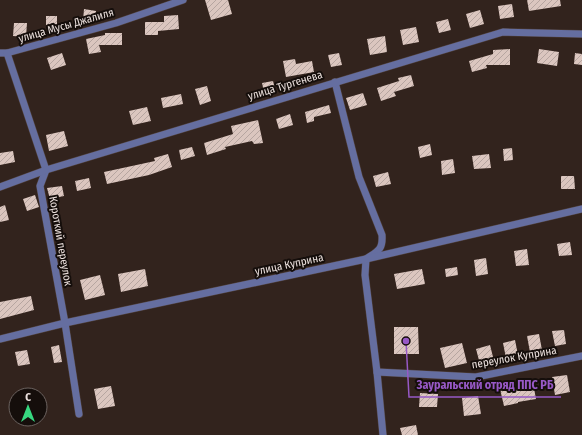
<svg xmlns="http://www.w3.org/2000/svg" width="582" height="435" font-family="'Fira Sans Condensed',sans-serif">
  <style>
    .building { fill: url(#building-hatch) }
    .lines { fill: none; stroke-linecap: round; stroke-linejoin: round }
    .street-casing { stroke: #50413c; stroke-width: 8 }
    .street { stroke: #656ea0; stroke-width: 7 }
    .labels { text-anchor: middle; stroke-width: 4; stroke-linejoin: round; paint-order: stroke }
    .street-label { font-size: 11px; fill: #ebe0dd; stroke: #150e0b }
    .leader { fill: none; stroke: #9759c6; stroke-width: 1.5 }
    .callout-dot { fill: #9759c6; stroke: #150e0b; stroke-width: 1.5 }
    .callout-label { font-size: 12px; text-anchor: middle; font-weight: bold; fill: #9759c6; stroke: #150e0b; stroke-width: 4; stroke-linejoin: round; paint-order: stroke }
  </style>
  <defs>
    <pattern id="building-hatch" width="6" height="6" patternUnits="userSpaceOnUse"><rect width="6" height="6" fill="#dbc6bf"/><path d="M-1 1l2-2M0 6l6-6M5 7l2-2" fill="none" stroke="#b6a5a0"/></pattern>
  </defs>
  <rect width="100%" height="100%" fill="#32231d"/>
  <g class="building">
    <path d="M205 0H228L232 14 211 20Z"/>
    <path d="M527 0H560L561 6 529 11Z"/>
    <path d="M512 4 514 17 500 19 498 6Z"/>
    <path d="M84 9 96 11 95 22 83 21Z"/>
    <path d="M480 10 484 24 470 28 466 14Z"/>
    <path d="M178 15 179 29 158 31V35H145V22H164V16Z"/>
    <rect x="46" y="16" width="11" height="11"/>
    <path d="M448 19 451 30 439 33 436 22Z"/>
    <path d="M14 23H27L26 37 13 36Z"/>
    <path d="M416 27 419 42 403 45 400 30Z"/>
    <path d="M105 33H122V45H99L101 52 89 54 86 39 105 35Z"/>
    <path d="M385 36 387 52 370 55 367 39Z"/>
    <path d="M510 49V65H486L487 68 472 72 469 61 493 54V50Z"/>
    <path d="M539 49 559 52 557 66 537 63Z"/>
    <path d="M62 53 66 65 51 70 47 58Z"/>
    <path d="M339 53 342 65 331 67 328 55Z"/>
    <path d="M575 53 582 54V65L574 64Z"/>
    <path d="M295 59 296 64 312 61 314 72 286 77 283 61Z"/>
    <path d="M411 75 414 86 394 92 396 96 381 101 377 88 399 81 398 78Z"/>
    <path d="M273 81 275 89 264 92 262 83Z"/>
    <path d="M207 86 211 101 200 105 195 89Z"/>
    <path d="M363 93 367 105 350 110 346 98Z"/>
    <path d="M181 94 183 104 163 108 161 98Z"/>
    <path d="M329 105 331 113 314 117V121L307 123 305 112Z"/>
    <path d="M147 107 151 121 133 125 129 111Z"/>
    <path d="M290 114 293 125 279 129 276 119Z"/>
    <path d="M258 120 263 143 254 144 252 141 225 147 226 149 207 155 204 143 233 134 231 126Z"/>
    <path d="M64 131 68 146 49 151 46 135Z"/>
    <path d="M430 144 432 155 420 158 418 147Z"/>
    <path d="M192 147 195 156 181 160 179 150Z"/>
    <path d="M512 148 513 160 504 161 503 149Z"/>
    <path d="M13 151 15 162 0 165V153Z"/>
    <path d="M168 154 172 167 149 175 107 184 104 172 155 161 154 158Z"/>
    <path d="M489 154 491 168 474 169 472 156Z"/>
    <path d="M453 159 455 173 442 175 441 161Z"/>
    <path d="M388 172 391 184 376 187 373 176Z"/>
    <path d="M561 176H574L575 189H561Z"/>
    <path d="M89 178 91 188 77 191 75 181Z"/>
    <path d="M62 186 64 196 50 199 47 188Z"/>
    <path d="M35 195 39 207 27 211 23 199Z"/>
    <path d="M5 205 9 220 0 222V207Z"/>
    <path d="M570 242 572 255 559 256 557 244Z"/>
    <path d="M527 249 529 265 516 266 514 251Z"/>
    <path d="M486 258 488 274 476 276 474 260Z"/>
    <path d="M457 267 458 275 446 277 445 269Z"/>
    <path d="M145 269 148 286 121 292 118 274Z"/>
    <path d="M422 269 425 284 397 289 394 274Z"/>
    <path d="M100 275 105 295 85 300 80 280Z"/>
    <path d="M31 296 34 310 0 319V302Z"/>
    <path d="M394 327H418L419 354H394Z"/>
    <path d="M564 330 566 344 555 346 552 331Z"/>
    <path d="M539 334 542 350 530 352 527 336Z"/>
    <path d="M515 340 518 355 506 358 503 343Z"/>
    <path d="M462 343 467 363 445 368 440 348Z"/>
    <path d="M59 345 62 362 54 363 51 347Z"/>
    <path d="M490 345 494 361 480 364 476 349Z"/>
    <path d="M27 350 30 364 18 366 15 352Z"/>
    <path d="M567 375 570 392 555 395 552 377Z"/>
    <path d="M533 383 536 399 518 402V403L504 406 500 389Z"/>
    <path d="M111 386 115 406 98 409 94 389Z"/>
    <path d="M420 393 438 394 437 407H419Z"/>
    <path d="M478 396 481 414 464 416 462 398Z"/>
    <path d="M416 425 418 435H402L400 428Z"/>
  </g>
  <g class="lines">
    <defs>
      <g id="street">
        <path d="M0 53H7L116 23 183 0"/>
        <path d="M7 53 46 170 40 186 65 323 79 414"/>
        <path d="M335 82 359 177 382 235C383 250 378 251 366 259L365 275 377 372 383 435"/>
        <path d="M0 187 46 170 503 32 582 34"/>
        <path d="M0 339 65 323 366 259 582 209"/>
        <path d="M377 372 476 377 582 356"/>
      </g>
    </defs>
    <use href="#street" class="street-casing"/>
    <use href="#street" class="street"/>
  </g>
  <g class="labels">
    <g class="street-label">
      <text transform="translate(66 25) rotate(-16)" y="4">улица Мусы Джалиля</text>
      <text transform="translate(285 85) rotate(-17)" y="4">улица Тургенева</text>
      <text transform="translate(61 241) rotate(80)" y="4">Короткий переулок</text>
      <text transform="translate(289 264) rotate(-12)" y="4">улица Куприна</text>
      <text transform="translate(514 357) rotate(-10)" y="4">переулок Куприна</text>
    </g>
  </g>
  <path class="leader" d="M406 341L409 397H561"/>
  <circle class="callout-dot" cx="406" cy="341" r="4"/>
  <g class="callout-label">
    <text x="485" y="389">Зауральский отряд ППС РБ</text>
  </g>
  <g transform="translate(28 407)"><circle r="19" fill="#150e0b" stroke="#6b625f"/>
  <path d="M0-3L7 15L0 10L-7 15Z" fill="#37d880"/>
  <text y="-6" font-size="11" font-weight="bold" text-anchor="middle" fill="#ebe0dd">С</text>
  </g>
</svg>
